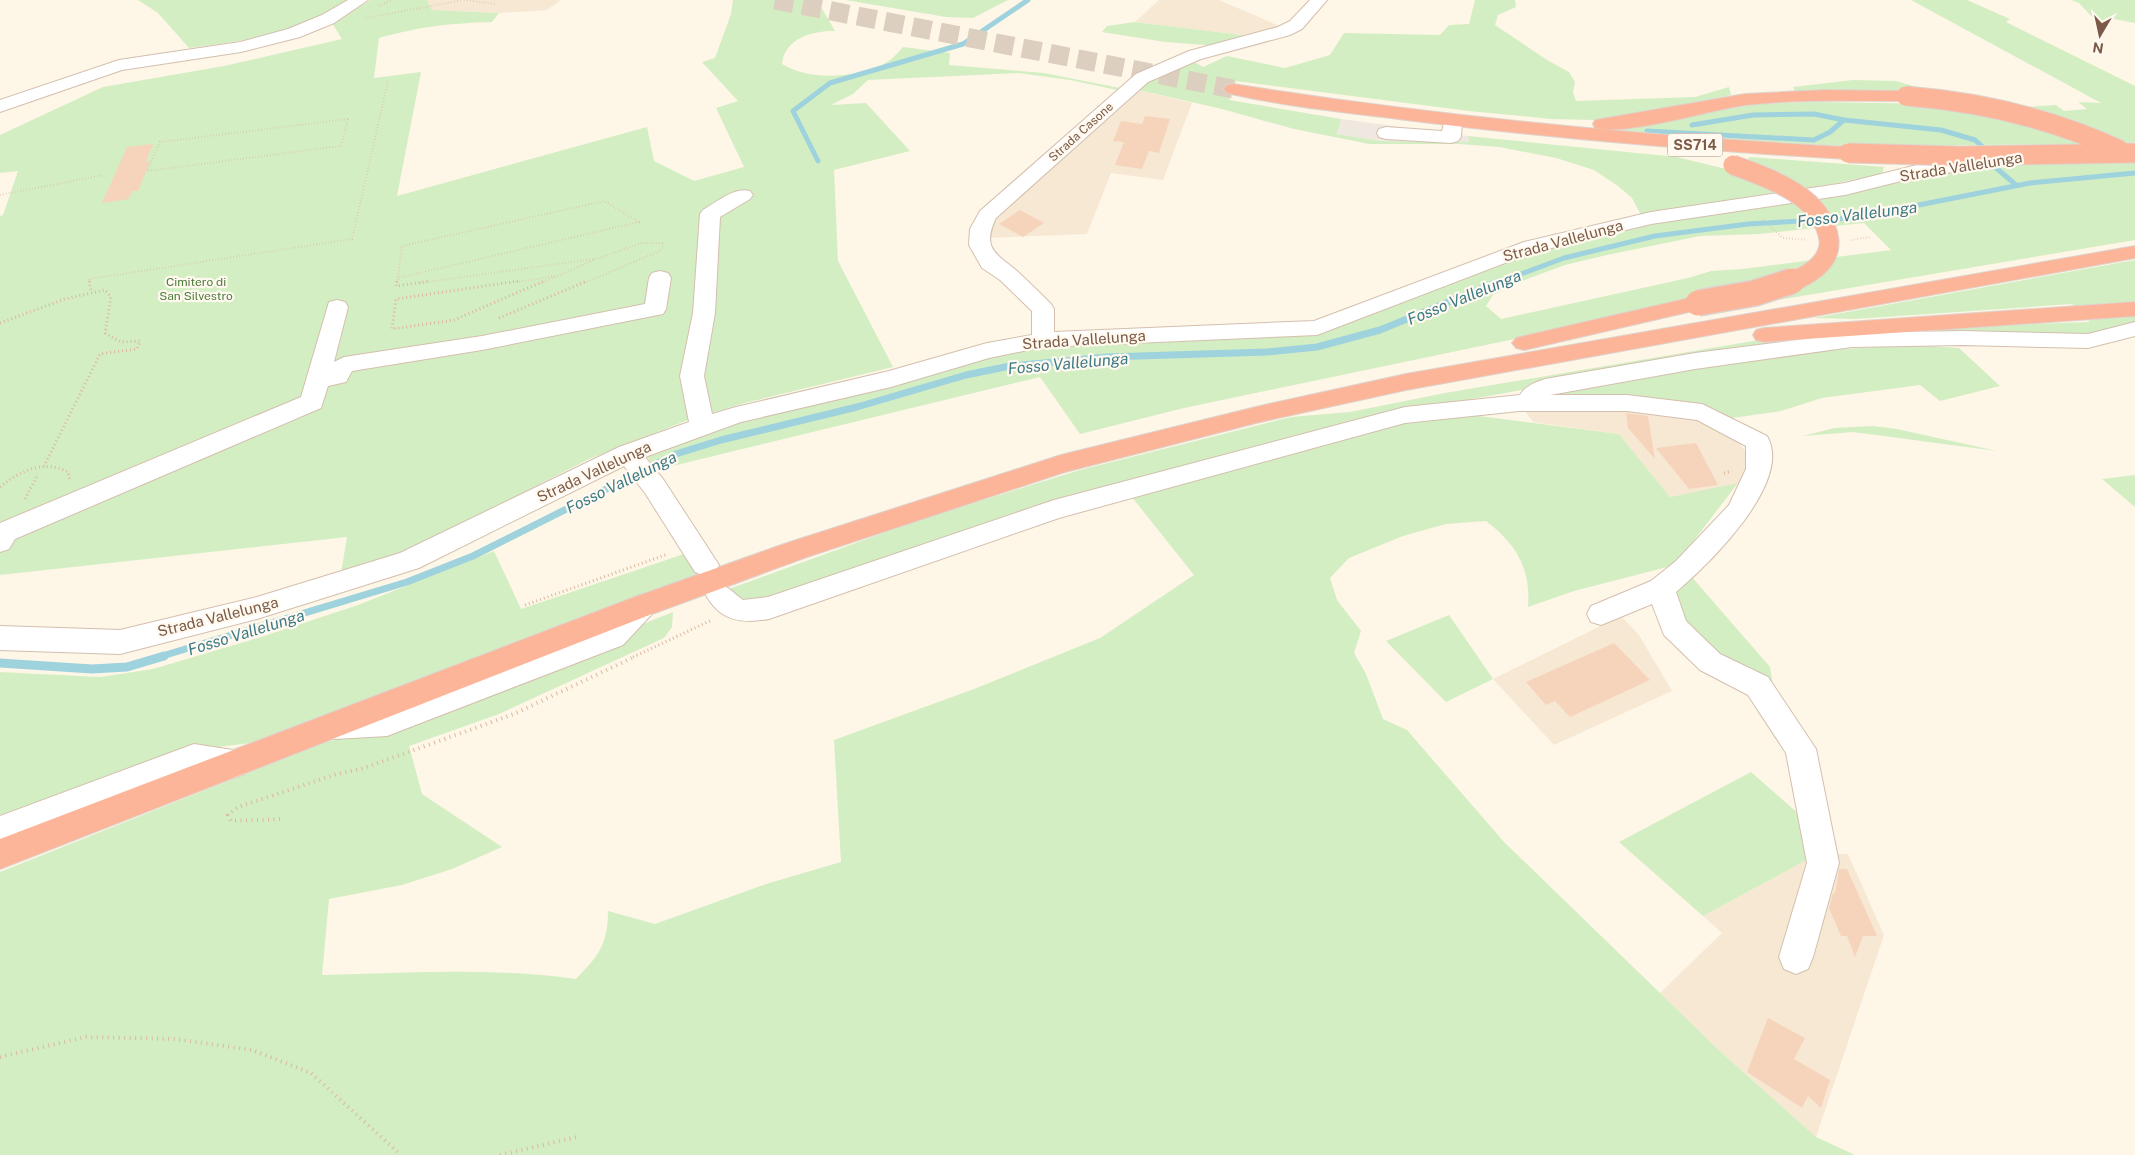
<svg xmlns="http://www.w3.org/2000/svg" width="2135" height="1155" font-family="'Public Sans',sans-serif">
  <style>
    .residential { fill: #f7e8d4 }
    .industrial { fill: #eee8e1 }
    .green { fill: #d4eec3; fill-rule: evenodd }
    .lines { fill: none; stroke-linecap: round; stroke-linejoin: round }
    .stream-far2 { stroke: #9ed2dd; stroke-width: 5 }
    .stream-far1 { stroke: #9ed2dd; stroke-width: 7 }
    .stream { stroke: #9ed2dd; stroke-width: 9 }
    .building { fill: #f6d4bc }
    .highway-tunnel { stroke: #ddcfbf; stroke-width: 19; stroke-dasharray: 19 9; stroke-linecap: butt }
    .minor-casing { stroke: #d4bfae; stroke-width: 2 }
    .highway-casing { stroke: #ddd4cf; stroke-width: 2 }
    .path-far2 { stroke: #dcb89e; stroke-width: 2; stroke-dasharray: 0.5 2.5; stroke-linecap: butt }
    .path-far1 { stroke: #dcb89e; stroke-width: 3; stroke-dasharray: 1 3; stroke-linecap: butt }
    .path { stroke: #dcb89e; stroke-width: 4; stroke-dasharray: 1 4.5; stroke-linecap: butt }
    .minor { fill: #fff; fill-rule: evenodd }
    .highway { fill: #fdb599; fill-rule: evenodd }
    .highway-bridge-far1-casing { stroke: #ddd4cf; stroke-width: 21; stroke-linecap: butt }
    .highway-bridge-casing { stroke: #ddd4cf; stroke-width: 28; stroke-linecap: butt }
    .highway-bridge-far1 { stroke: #fdb599; stroke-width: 19 }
    .highway-bridge { stroke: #fdb599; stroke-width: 25 }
    .labels { text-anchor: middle; stroke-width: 4.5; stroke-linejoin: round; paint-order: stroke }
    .far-street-label { font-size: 12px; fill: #7b5b48; stroke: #fff9ef }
    .far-park-label { font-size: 12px; fill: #4d7b3c; stroke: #fff9ef }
    .shield { fill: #fff9ef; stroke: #a38a7a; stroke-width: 1 }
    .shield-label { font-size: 14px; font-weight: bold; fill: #7b5b48 }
    .street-label { font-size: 15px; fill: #7b5b48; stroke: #fff9ef }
    .water-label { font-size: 16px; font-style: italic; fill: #3d7b89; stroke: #fff9ef }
  </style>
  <rect width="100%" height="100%" fill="#fef6e7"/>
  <g class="residential">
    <path d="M427 0H561L547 10 499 13 432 10Z"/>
    <path d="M1159 0H1219L1284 28 1250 36 1135 22Z"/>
    <path d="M1134 89 1192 103 1163 180 1111 173 1087 234 986 238 991 213Z"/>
    <path d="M1522 407 1702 413 1727 430 1744 449 1749 459 1743 483 1670 497 1619 434 1533 422Z"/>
    <path d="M1621 616 1639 635 1672 691 1554 745 1493 679Z"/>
    <path d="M1818 854H1848L1884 935 1816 1137 1723 1054 1660 993 1722 933 1703 916Z"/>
  </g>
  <path class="industrial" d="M1341 119 1468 136 1469 142 1381 141 1337 134Z"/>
  <g class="green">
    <path d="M138 0H349C300 33 246 41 189 48L158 13Z"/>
    <path d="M371 0H427L432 10 499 13 492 22C450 23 419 27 379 38L374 78 421 72 397 196 647 127 654 161 694 181 744 167 716 108 738 101 702 62 715 58 731 14 733 0H817L835 31C812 31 785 38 782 64 810 81 853 78 882 65 890 61 897 54 903 47L950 53 949 65 1044 73 1120 88 1117 90 1070 80 1018 73 868 80 853 94 831 105 866 103 910 151 834 170 838 261 893 367 745 403 688 420 587 460 416 547 341 573 347 537 0 575V216L3 215 18 171 0 173V135L103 87 224 66 342 39 332 23Z"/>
    <path d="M845 0H1008L973 18 946 17Z"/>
    <path d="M1475 0H1515L1516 7 1498 15 1495 25 1547 60 1569 72 1575 82 1573 92 1576 101 1695 97 1729 87 1731 95 1628 117 1594 120 1551 119 1469 111 1236 81 1229 100 1341 119 1337 134 1381 141 1469 142 1468 136 1677 157 1730 170 1779 192 1641 215 1632 198 1618 186 1594 170 1556 158 1499 147 1459 144H1369L1294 129 1222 109 1134 89 1189 59 1203 67 1227 56 1285 68 1330 55 1344 33 1440 35 1449 25 1469 24Z"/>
    <path d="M1911 0H1967L2010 19 2006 22 2135 86V142L2126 143 2026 107 2056 105 2064 111 2087 109 2078 102 2101 103Z"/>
    <path d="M2071 0H2135V23L2114 19 2096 21 2079 3Z"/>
    <path d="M1135 22 1250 36 1218 46 1165 42 1102 32 1107 26Z"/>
    <path d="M1853 80 1896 81 1930 91H1795L1793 87Z"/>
    <path d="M1810 102 1944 104 2097 144 1842 146 1696 138 1621 130 1723 109 1758 104Z"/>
    <path d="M1750 157 1884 167 1882 174 1807 189 1746 161Z"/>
    <path d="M2135 163V240L1736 307 1692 297 1524 337 1184 408 1080 434 1040 377 656 470 645 453 735 423 989 355 1036 346 1320 331 1515 257 1674 218 1960 165ZM1864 223 1891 250 1743 269 1711 271 1688 278 1501 319 1486 306 1493 295 1527 279 1565 265 1607 255 1700 236 1759 234Z"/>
    <path d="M2135 260V326L2077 337 2011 335 1698 358 1361 419 1147 475 1009 515 764 599 745 600 726 590 922 519 1080 470 1291 417 1350 412 1445 393 1759 340 1980 326 2090 322 2072 304 1855 319 1814 318Z"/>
    <path d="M1912 345 1959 348 2000 386 1940 401 1920 385 1822 398 1781 411 1725 419 1538 401 1547 391 1794 352Z"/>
    <path d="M1471 415 1619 434 1670 497 1738 483 1675 565 1574 591 1528 607C1531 568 1516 544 1486 521L1446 524 1403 536 1349 558 1330 578 1337 600 1361 631 1354 653 1366 674 1383 719 1407 730 1504 842 1723 1054 1816 1137 1855 1155H0V872L323 743 387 726 673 612 672 627 664 638 499 714 409 746 422 794 502 847 452 869 402 885 329 899 322 975C407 973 492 967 576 979 598 956 608 945 608 911L655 924 766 884 841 862 834 740 974 689 1100 638 1194 575 1131 496 1416 420Z"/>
    <path d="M1873 426 1897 429 1997 451 1853 432 1803 436 1834 428Z"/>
    <path d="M2135 475V507L2102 479Z"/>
    <path d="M494 551 521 609 690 552 703 572 251 743 209 748 0 826V672L100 677 153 669 261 637 358 605Z"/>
    <path d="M1690 575 1770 667 1774 691 1699 649 1667 591Z"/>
    <path d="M1449 615 1493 679 1446 702 1386 641Z"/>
    <path d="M1751 772 1815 828 1818 854 1703 916 1619 842Z"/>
  </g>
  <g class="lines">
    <g class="stream-far2">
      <path d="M1692 125 1753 115 1814 114 1844 120 1941 130 1975 140 1984 148"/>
      <path d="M1647 131 1814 140 1830 132 1844 120"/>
      <path d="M818 161 793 111 830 83 963 44 1028 0"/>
      <path d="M1995 167 2016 185"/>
      <path d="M1497 283 1564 258 1655 236 1748 224 1853 218 2030 183 2135 173"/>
    </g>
    <path class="stream-far1" d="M159 657 407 582 473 556 676 454 721 440 857 407 966 375 1010 366 1107 357 1267 352 1317 347 1380 330 1500 281"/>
    <path class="stream" d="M0 663 92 669 127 667 164 656"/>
  </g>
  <g class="building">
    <path d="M1145 116 1170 119 1159 153 1149 151 1142 169 1115 165 1124 142 1113 141 1121 121 1142 124Z"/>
    <path d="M153 144 146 162 150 161 138 191H132L129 199 102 203 127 147Z"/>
    <path d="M1020 210 1044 223 1023 237 999 224Z"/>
    <path d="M1626 413 1648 416 1655 459 1628 428Z"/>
    <path d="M1696 443 1718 485 1689 489 1656 448Z"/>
    <path d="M1614 643 1650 680 1570 717 1555 701 1546 705 1526 682Z"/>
    <path d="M1839 869H1847L1877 936H1863L1855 957 1847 936H1841L1829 908 1833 893H1835Z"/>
    <path d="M1768 1018 1805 1038 1794 1059 1830 1080 1821 1108 1808 1096 1802 1108 1747 1072Z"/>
  </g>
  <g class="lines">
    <path class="highway-tunnel" d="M775 0 1233 89"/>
    <defs>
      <g id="minor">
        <path d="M348 0H368L334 23 300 37 241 52 122 70 0 112V100L119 60 240 42 288 29 322 15Z"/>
        <path d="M1310 0H1327L1302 29 1290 35 1201 59 1148 82 996 218C981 249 997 254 1017 271 1029 282 1040 293 1051 304L1054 309V332L1314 321 1524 242 1651 212 1845 183 1917 165 1994 154 2001 156 2004 160 2001 164 1994 166 1917 177 1845 195 1651 224 1531 253 1317 335 1043 347 989 358 891 387 741 422 645 457 663 479 719 565 715 572 705 576 695 572 645 493 624 466 419 568 257 619 120 654 0 650V626L120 630 257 597 400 553 619 447 689 422 680 376 693 313 700 214 703 210C717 202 734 187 750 191L753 195 750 199 720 217 715 313 704 376 712 414 736 407 889 371 987 343 1032 335V311L1000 280 982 268 969 245 970 229 980 211 1136 74 1189 51 1278 27 1290 21Z"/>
        <path d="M1453 115 1460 117 1462 121 1461 137 1458 141 1451 143 1386 139 1379 137 1377 133 1379 129 1386 127 1442 131 1446 117Z"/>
        <path d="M660 271 668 273 671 278 666 309 663 314 482 350 352 371 346 382 328 386 321 408 15 539 9 549 0 552V523L301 397 329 302 337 300 345 302 348 307 334 362 344 357 482 336 645 304 649 278 652 273Z"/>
        <path d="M2135 322V336L2088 348 1963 345 1852 347 1695 369 1550 395H1627L1702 404 1767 436C1794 482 1708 565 1676 592L1686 621 1720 654 1768 677 1816 749 1839 863 1813 957 1808 969 1796 974 1784 969 1779 957 1807 863 1786 753 1748 695 1700 670 1664 635 1652 604 1601 625 1591 622 1587 614 1591 606 1651 581 1676 561 1729 505 1746 469V446L1697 420 1627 411H1519L1405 423 1059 518 769 619C742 624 720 621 706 595L710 587C727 582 730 591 743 600L768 597 1054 500 1405 407 1520 395C1525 386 1536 382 1545 379L1695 353 1852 333 1963 331 2088 334Z"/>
        <path d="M642 595 652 598 656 606 652 614 623 645 387 736 335 739 324 735 320 726 324 717 335 713 386 710 603 629 632 598Z"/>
        <path d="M194 744 233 750 244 754 249 764 244 774 233 778 194 772 0 846V816Z"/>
      </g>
      <g id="highway">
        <path d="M1233 84C1437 116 1642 136 1848 147L1855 149 1858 153 1855 157 1848 159C1703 151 1558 139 1414 121 1354 113 1285 107 1227 93L1224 89 1227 85Z"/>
        <path d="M1825 90 1906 91 1912 92 1915 96 1912 100 1906 101C1853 101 1799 99 1746 105 1709 110 1627 136 1595 128L1593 124 1595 120 1745 94Z"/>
        <path d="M2135 246V258L1406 390 1260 422 1065 472 807 557 652 614 0 869V839L632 598 787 543 1061 455 1260 406 1406 374Z"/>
        <path d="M1698 296 1706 298 1709 303 1706 308 1524 350 1516 348 1512 343 1516 338 1524 336Z"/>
        <path d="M2135 302V316L1764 342 1756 340 1753 335 1756 330 1764 328Z"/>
      </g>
    </defs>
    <use href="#minor" class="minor-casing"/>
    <use href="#highway" class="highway-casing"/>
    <g class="path-far2">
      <path d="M464 0 496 4"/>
      <path d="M379 6 392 0"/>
      <path d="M366 18 463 0"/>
      <path d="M348 119 341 146 147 171 160 142Z"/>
      <path d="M0 195 103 175"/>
      <path d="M1763 220 1783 238 1807 240"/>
      <path d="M1851 240 1870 237"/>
      <path d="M90 283 89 279 352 239 388 81"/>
      <path d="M397 283 402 246 604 201 639 222 398 278"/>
      <path d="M420 283 600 258"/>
      <path d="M510 283 556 276"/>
      <path d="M541 283 594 260"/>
      <path d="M584 283 655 253 661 250 664 243H641L600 258"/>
    </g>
    <g class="path-far1">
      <path d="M89 281 91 291"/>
      <path d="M397 281 396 286 430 281"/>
      <path d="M518 281 396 299 392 329 454 320 544 281"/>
      <path d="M499 318 587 281"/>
      <path d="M0 323 65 299 105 290 111 297 105 333 121 342 140 341 137 349 100 354 44 466"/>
      <path d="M1724 473 1732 471"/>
      <path d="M0 487C20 471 44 459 68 472L70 481"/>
      <path d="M25 499 37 476"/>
      <path d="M525 605 668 554"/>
      <path d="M633 657 712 620"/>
    </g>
    <g class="path">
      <path d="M280 819 231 821 228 815 238 807 337 774 364 768 514 714 636 656"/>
      <path d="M0 1057 86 1037 175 1039 252 1050 311 1073 401 1155"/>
      <path d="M500 1155 577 1137"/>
    </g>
    <use href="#minor" class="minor"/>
    <use href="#highway" class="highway"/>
    <defs>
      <g id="highway-bridge-far1">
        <path d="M1906 96C1982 102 2051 118 2120 150"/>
        <path d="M1848 153 1959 156 2135 153"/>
        <path d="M1733 165C1769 178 1823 196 1829 240 1831 263 1807 276 1789 283"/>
      </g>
      <path id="highway-bridge" d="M1698 303 1755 293 1792 281"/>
    </defs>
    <use href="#highway-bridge-far1" class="highway-bridge-far1-casing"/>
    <use href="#highway-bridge" class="highway-bridge-casing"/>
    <use href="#highway-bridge-far1" class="highway-bridge-far1"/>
    <use href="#highway-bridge" class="highway-bridge"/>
  </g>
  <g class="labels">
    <g class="far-street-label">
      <text transform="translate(1081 132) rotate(-42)" y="4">Strada Casone</text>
    </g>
    <g class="far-park-label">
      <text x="196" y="286">Cimitero di<tspan x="196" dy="14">San Silvestro</tspan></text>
    </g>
    <rect class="shield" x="1667.5" y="133.5" width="55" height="23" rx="4"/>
    <g class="shield-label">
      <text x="1695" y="150">SS714</text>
    </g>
    <g class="street-label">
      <text transform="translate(1961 167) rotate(-9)" y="5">Strada Vallelunga</text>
      <text transform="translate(1563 241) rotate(-15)" y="5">Strada Vallelunga</text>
      <text transform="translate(1084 340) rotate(-4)" y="5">Strada Vallelunga</text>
      <text transform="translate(594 472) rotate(-25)" y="5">Strada Vallelunga</text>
      <text transform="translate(218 617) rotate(-14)" y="5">Strada Vallelunga</text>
    </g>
    <g class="water-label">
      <text transform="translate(1857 214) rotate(-7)" y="6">Fosso Vallelunga</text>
      <text transform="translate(1464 297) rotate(-22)" y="6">Fosso Vallelunga</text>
      <text transform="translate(1068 363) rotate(-5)" y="6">Fosso Vallelunga</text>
      <text transform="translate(621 482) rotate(-26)" y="6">Fosso Vallelunga</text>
      <text transform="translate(246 632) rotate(-17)" y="6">Fosso Vallelunga</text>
    </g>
  </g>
  <g transform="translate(2100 35) rotate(189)" stroke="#fff9ef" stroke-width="4" paint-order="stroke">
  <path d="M0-4L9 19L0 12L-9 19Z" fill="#7b5b48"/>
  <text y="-8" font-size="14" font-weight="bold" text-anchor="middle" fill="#7b5b48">N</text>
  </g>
</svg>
